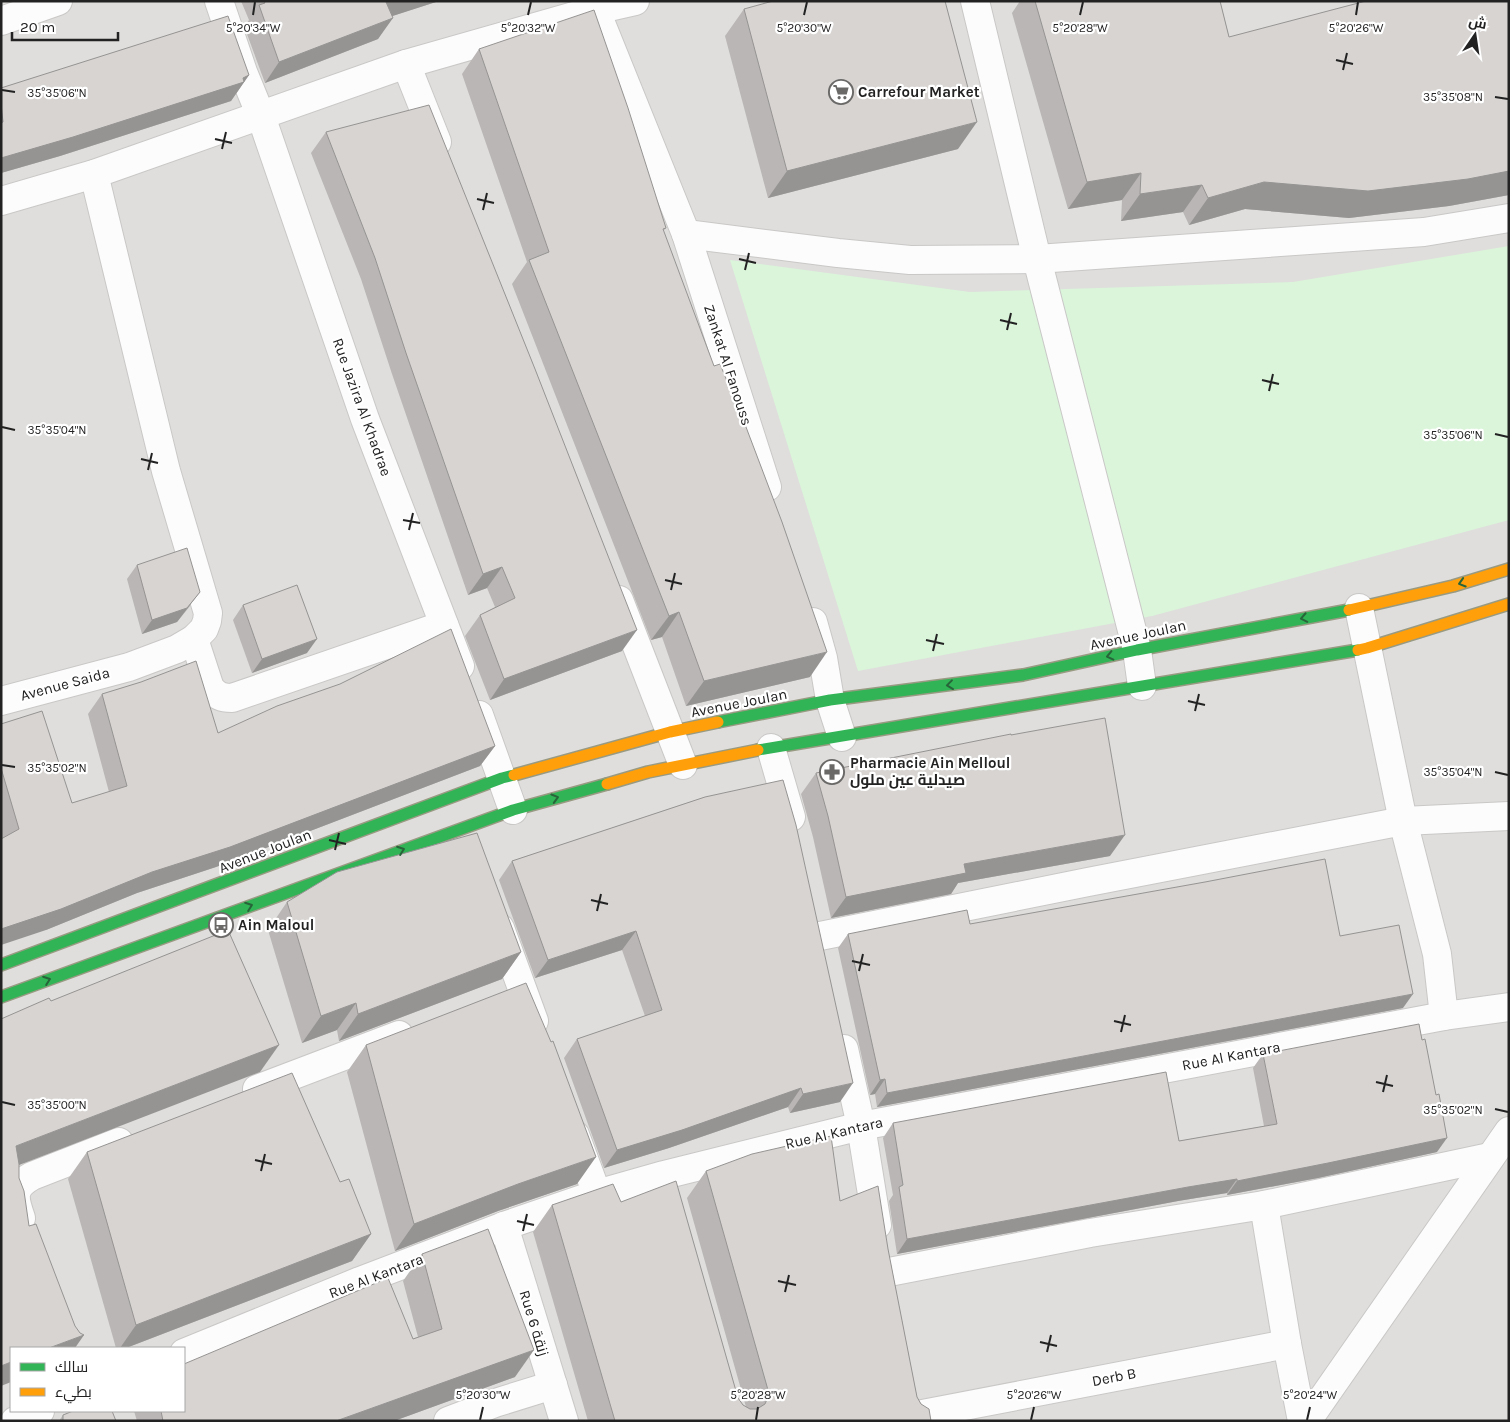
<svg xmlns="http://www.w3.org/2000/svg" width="1510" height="1422" font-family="Karla,Cairo,sans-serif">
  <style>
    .residential { fill: #dfdedc; fill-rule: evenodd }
    .park { fill: #daf5da }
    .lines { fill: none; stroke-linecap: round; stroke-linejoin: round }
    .street-casing { stroke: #c9c8c7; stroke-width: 30 }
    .fast-casing { stroke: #999a82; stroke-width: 14 }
    .slow-casing { stroke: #999a82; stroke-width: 14 }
    .street { stroke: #fdfcfc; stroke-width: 28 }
    .fast { stroke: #30b455; stroke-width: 11 }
    .slow { stroke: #ff9f0a; stroke-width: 11 }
    .wall { fill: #b9b6b5 }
    .shaded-wall { fill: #969493 }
    .building { fill: #d7d4d2; stroke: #969493 }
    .oneway { stroke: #286439 }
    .ticks { fill: none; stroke: #222; stroke-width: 2 }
    .labels { text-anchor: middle; stroke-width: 4.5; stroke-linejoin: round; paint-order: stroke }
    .poi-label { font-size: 15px; font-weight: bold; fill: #222; stroke: #fff; text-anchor: start }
    .street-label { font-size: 15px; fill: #222; stroke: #fff }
    .ticks-label { font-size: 12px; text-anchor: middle; fill: #222; stroke: #fff; stroke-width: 4.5; stroke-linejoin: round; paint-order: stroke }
  </style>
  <rect width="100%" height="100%" fill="#f0eeeb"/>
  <path class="residential" d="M1 1H1509V1421H1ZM11 1348H184V1411H11Z"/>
  <path class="park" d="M1509 246V520L1152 616 858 671 730 260 970 292 1293 282Z"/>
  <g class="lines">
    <defs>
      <g id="street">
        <path d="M219 1 243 72 261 116 365 419 460 666"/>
        <path d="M592 1 686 234 767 487"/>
        <path d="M975 1 1037 259 1137 650 1142 686"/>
        <path d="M1 21 58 1"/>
        <path d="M406 64 437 142"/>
        <path d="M1 201 94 174 406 64 595 10 635 1"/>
        <path d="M686 234 838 253 910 260 1037 259 1424 232 1509 218"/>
        <path d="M619 600 683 765"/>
        <path d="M1359 608 1403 821 1437 954 1444 1016"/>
        <path d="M813 622 823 658 830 700 842 737"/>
        <path d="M194 639 210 688C217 696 222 698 232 698L444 625"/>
        <path d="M1 701 129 667 177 649 194 639 204 629 207 621 208 613 166 471 94 174"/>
        <path d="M479 715 513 810"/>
        <path d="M771 748 791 817"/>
        <path d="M500 928 534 1021"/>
        <path d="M820 936 1088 882 1403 821 1509 816"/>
        <path d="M844 1049 861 1126 877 1225"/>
        <path d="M257 1089 399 1035"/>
        <path d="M575 1135 597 1194"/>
        <path d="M1264 1205 1287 1344 1302 1421"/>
        <path d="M21 1218C14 1198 11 1188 32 1176L119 1142"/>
        <path d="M504 1226 564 1421"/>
        <path d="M884 1273 1090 1233 1264 1205 1490 1157"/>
        <path d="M184 1353 360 1281 504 1226 597 1194 664 1175 861 1126 1444 1016 1509 1007"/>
        <path d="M912 1416 1287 1344"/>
        <path d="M15 1421 40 1411"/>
        <path d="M448 1421 495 1403 553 1385"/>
        <path d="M1307 1421 1509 1131"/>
      </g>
      <g id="fast">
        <path d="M718 722 830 700 1023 675 1137 650 1349 610"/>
        <path d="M758 750 1358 650"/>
        <path d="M1 965 502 778 514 775"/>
        <path d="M1 997 513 810 607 784"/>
      </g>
      <g id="slow">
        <path d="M1349 610 1453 586 1509 569"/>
        <path d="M1358 650 1367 648 1509 604"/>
        <path d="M514 775 670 732 718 722"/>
        <path d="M607 784 648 772 758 750"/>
      </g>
    </defs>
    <use href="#street" class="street-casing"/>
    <use href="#fast" class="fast-casing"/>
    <use href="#slow" class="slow-casing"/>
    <use href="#street" class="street"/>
    <use href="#fast" class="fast"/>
    <use href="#slow" class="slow"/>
  </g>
  <g class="wall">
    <path d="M241 1H439L392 16 378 39 265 83 244 26 249 20Z"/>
    <path d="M1020 1H1220L1229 37 1509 1V195L1449 206 1349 218 1245 209 1189 225 1183 212 1121 221 1122 200 1068 209 1012 13Z"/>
    <path d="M744 9 958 149 768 198 725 36Z"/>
    <path d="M479 49 666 228 663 231 810 677 686 706 662 637 651 640 512 284 527 262 462 74Z"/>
    <path d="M249 75 231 101 60 156 1 173V88Z"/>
    <path d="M326 132 622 651 490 700 465 636 480 615 495 607 487 588 468 595 392 374 361 279 311 153Z"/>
    <path d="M137 565 190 606 177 622 142 634 127 579Z"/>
    <path d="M243 605 307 653 252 673 233 620Z"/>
    <path d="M102 694 218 733 495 746 480 766 216 867 137 893 46 930 1 837V724L72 803 109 792 88 714Z"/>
    <path d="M1011 735 1110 856 958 883 951 894 831 918 813 837 801 794 816 773Z"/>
    <path d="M705 797 840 1102 790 1113 788 1107 669 1148 604 1168 564 1058 577 1039 645 1016 622 950 535 978 499 880 512 861Z"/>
    <path d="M287 902 521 952 502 979 339 1041 337 1030 302 1043 268 930Z"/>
    <path d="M970 924 1340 936 1403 1008 877 1107 875 1094 870 1095 838 948 848 934Z"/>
    <path d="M366 1045 577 1184 498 1211 395 1251 347 1072Z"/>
    <path d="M1263 1054 1437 1152 1318 1178 1227 1195V1193L1178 1201 897 1254 889 1201 893 1195 883 1138 893 1123 1179 1141 1264 1126 1253 1068Z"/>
    <path d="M87 1152 340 1182 371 1234 352 1261 126 1348H116L68 1179Z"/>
    <path d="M706 1171 840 1201 888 1249 917 1397 931 1421H588L533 1232 552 1205 621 1202 738 1398 743 1405 746 1407 687 1198Z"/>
    <path d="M422 1254 515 1377 394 1421H137L134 1411H184L418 1337 403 1281Z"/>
    <path d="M63 1415 116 1421H59Z"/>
  </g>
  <g class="shaded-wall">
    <path d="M388 1H439L371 23 386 2Z"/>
    <path d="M393 18 378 39 265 83 279 62Z"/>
    <path d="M249 75 231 101 60 156 1 173V158Z"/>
    <path d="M977 122 958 149 768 198 787 171Z"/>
    <path d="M1509 171V195L1449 206 1349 218 1245 209 1189 225 1208 198 1264 182Z"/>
    <path d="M1141 173 1122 200 1068 209 1087 182Z"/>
    <path d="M1202 185 1183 212 1121 221 1140 194Z"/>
    <path d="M502 567 487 588 468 595 483 574Z"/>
    <path d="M200 592 177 622 142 634 152 620Z"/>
    <path d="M679 612 662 637 651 640 669 616Z"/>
    <path d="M637 630 622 651 490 700 504 679Z"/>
    <path d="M317 639 307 653 252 673 262 659Z"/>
    <path d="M827 652 810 677 686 706 704 681Z"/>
    <path d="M495 746 480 766 216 867 137 893 46 930 1 945V929L152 872Z"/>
    <path d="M1125 835 1110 856 958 883 951 894 831 918 846 897 964 864Z"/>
    <path d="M636 931 622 950 535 978 548 960Z"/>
    <path d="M521 952 502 979 339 1041 358 1014Z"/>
    <path d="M1413 994 1403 1008 877 1107 887 1093Z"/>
    <path d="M356 1003 337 1030 302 1043 321 1016Z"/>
    <path d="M279 1045 260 1072 1 1172 16 1146Z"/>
    <path d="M885 1079 875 1094 870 1095 880 1080Z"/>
    <path d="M853 1083 840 1102 790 1113 803 1094Z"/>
    <path d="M801 1088 788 1107 669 1148 604 1168 617 1150Z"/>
    <path d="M1447 1138 1437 1152 1318 1178 1227 1195 1237 1181Z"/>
    <path d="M596 1157 577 1184 498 1211 395 1251 414 1224 518 1184Z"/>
    <path d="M1237 1179 1227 1193 1178 1201 897 1254 907 1239 1188 1187Z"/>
    <path d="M371 1234 352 1261 126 1348H120L136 1325Z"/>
    <path d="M84 1335 75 1348H49Z"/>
    <path d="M534 1350 515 1377 394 1421H336Z"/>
    <path d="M11 1362V1382L1 1386V1366Z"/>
  </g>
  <g class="building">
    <path d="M264 1H388L386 2 393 18 279 62 259 5 265 3Z"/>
    <path d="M773 1H945L977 122 787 171 744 9Z"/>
    <path d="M1035 1H1220L1229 37 1366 1H1509V171L1468 179 1368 191 1264 182 1208 198 1202 185 1140 194 1141 173 1087 182Z"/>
    <path d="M594 10 628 108 666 228 663 229 714 366 720 364 746 427 782 522 827 652 704 681 679 612 669 616 529 260 549 252 479 49Z"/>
    <path d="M228 16 249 75 243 78 244 82 73 137 1 158V123L3 122 1 104V88Z"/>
    <path d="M429 105 535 369 637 630 504 679 480 615 515 598 502 567 483 574 406 353 375 258 326 132Z"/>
    <path d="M187 548 200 592 187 608 152 620 137 565Z"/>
    <path d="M297 585 317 639 262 659 243 605Z"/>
    <path d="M451 629 495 746 230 847 152 872 61 909 1 929V839L19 829 1 768V724L42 711 72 803 127 786 102 694 141 682 196 661 218 733 277 706 340 684Z"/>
    <path d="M1105 718 1125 835 964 864 966 873 846 897 828 816 816 773 1011 734V735Z"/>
    <path d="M783 780 796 825 853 1083 803 1094 801 1088 682 1130 617 1150 577 1039 662 1010 636 931 548 960 512 861 705 797Z"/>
    <path d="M477 833 521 952 358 1014 356 1003 321 1016 287 902 337 872Z"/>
    <path d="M1325 859 1340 936 1399 925 1413 994 887 1093 885 1079 880 1080 848 934 967 910 970 924 1205 882Z"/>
    <path d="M228 930 279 1045 16 1146 19 1164V1178L24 1191 29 1226 36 1224 75 1326 80 1333 84 1335 49 1348H11V1362L1 1366V1019L49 998 51 1001Z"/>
    <path d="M526 983 551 1042 553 1041 596 1157 518 1184 414 1224 366 1045Z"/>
    <path d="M1419 1024 1422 1040 1425 1039 1436 1095 1439 1094 1447 1138 1328 1163 1237 1181V1179L1188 1187 907 1239 899 1187 903 1185 893 1123 1166 1072 1179 1141 1277 1124 1263 1054Z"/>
    <path d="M292 1073 340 1182 349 1179 371 1234 136 1325 87 1152Z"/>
    <path d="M831 1136 840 1201 878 1186 888 1249 917 1397 921 1404 929 1409 931 1421H615L552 1205 613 1184 621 1202 676 1181 738 1398 743 1405 750 1409H757L765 1404 768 1397V1390L706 1171 752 1154Z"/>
    <path d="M488 1229 534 1350 336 1421H163L161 1411H184V1364L388 1278 413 1339 442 1329 422 1254Z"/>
    <path d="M73 1411H112L116 1421H63V1415Z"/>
  </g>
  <defs><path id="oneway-chevron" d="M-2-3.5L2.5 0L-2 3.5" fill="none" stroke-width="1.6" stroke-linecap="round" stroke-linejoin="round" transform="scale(1.25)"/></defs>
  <g class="oneway">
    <use href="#oneway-chevron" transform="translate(1462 583) rotate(163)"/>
    <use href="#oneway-chevron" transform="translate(1304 618) rotate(169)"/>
    <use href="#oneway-chevron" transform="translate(1110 656) rotate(167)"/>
    <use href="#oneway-chevron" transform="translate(950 685) rotate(173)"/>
    <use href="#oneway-chevron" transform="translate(555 798) rotate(-16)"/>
    <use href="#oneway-chevron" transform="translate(401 850) rotate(-20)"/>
    <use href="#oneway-chevron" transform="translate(249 906) rotate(-20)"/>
    <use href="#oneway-chevron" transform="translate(47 980) rotate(-20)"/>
  </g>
  <path class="ticks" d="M253 15 255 2M528 15 531 2M804 15 807 2M1080 15 1083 2M1356 15 1358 2M1336 60 1353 64M1343 70 1347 53M2 90 15 92M1495 97 1508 99M215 139 232 143M222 149 226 132M477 199 494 203M483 210 487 193M739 259 756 263M745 270 749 253M1000 320 1017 324M1007 330 1011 313M1262 380 1279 384M1269 391 1273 374M2 427 15 430M1495 434 1508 437M141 459 158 463M148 470 152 453M403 520 420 523M409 530 413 513M665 580 682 584M671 590 675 573M926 640 944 644M933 651 937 634M1188 701 1205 705M1195 711 1199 694M2 765 15 767M1495 772 1508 775M329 840 346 844M335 850 339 833M591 900 608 904M597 911 601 894M852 961 870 965M859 971 863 954M1114 1021 1131 1025M1121 1032 1125 1015M1376 1082 1393 1086M1383 1092 1387 1075M2 1102 15 1105M1495 1109 1508 1112M255 1160 272 1164M261 1171 265 1154M517 1221 534 1225M523 1231 527 1214M778 1281 796 1285M785 1292 789 1275M1040 1342 1057 1346M1047 1352 1051 1335M480 1420 483 1407M756 1420 758 1407M1031 1420 1034 1407M1307 1420 1310 1407"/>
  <defs>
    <symbol id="supermarket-ring" viewBox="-11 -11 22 22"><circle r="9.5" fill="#fff" stroke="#6a6968" stroke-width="1.5"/><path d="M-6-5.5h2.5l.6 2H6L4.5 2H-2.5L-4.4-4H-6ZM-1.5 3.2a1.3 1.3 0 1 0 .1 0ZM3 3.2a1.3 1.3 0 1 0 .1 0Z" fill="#6a6968"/></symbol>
    <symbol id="pharmacy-ring" viewBox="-11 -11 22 22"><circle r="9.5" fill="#fff" stroke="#6a6968" stroke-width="1.5"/><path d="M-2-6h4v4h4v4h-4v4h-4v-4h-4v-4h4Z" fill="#6a6968"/></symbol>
    <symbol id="bus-ring" viewBox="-11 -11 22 22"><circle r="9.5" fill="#fff" stroke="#6a6968" stroke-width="1.5"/><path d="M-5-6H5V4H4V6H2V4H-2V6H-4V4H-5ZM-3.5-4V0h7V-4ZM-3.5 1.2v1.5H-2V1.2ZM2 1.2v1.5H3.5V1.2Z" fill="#6a6968"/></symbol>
  </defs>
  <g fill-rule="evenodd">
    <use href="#supermarket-ring" x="827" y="78" width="28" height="28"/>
    <use href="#pharmacy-ring" x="818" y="758" width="28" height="28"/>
    <use href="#bus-ring" x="207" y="911" width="28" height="28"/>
  </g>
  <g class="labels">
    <g class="poi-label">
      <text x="858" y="97">Carrefour Market</text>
      <text x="850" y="768">Pharmacie Ain Melloul<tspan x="850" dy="17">صيدلية عين ملول</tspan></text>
      <text x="238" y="930">Ain Maloul</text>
    </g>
    <g class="street-label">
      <text transform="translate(728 365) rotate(72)" y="5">Zankat Al Fanouss</text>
      <text transform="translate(362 407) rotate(70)" y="5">Rue Jazira Al Khadrae</text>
      <text transform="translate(1138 635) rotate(-12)" y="5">Avenue Joulan</text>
      <text transform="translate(65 684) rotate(-15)" y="5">Avenue Saida</text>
      <text transform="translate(739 703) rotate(-11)" y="5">Avenue Joulan</text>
      <text transform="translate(265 851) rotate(-21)" y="5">Avenue Joulan</text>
      <text transform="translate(1231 1056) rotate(-11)" y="5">Rue Al Kantara</text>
      <text transform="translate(834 1133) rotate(-13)" y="5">Rue Al Kantara</text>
      <text transform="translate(376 1276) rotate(-21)" y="5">Rue Al Kantara</text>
      <text transform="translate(534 1323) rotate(73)" y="5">Rue 6 زنقة</text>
      <text transform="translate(1114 1377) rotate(-11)" y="5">Derb B</text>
    </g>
  </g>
  <g class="ticks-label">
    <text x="253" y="32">5°20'34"W</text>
    <text x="528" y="32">5°20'32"W</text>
    <text x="804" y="32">5°20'30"W</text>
    <text x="1080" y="32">5°20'28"W</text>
    <text x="1356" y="32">5°20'26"W</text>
    <text x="57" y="97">35°35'06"N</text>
    <text x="1453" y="101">35°35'08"N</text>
    <text x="57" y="434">35°35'04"N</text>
    <text x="1453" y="439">35°35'06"N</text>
    <text x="57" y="772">35°35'02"N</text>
    <text x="1453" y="776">35°35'04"N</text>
    <text x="57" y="1109">35°35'00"N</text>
    <text x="1453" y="1114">35°35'02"N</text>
    <text x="483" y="1399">5°20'30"W</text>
    <text x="758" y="1399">5°20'28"W</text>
    <text x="1034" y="1399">5°20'26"W</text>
    <text x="1310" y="1399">5°20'24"W</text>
  </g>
  <rect width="1510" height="1422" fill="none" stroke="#222222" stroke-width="5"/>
  <rect x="10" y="1347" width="175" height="65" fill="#ffffff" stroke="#a7a7a7"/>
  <rect x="20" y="1363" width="25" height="8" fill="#30b455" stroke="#a7a7a7"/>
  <text x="55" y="1372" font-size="15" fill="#222222">سالك</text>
  <rect x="20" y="1388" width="25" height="8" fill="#ff9f0a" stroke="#a7a7a7"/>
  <text x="55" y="1397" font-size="15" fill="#222222">بطيء</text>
  <g transform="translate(1475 35) rotate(13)" stroke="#ffffff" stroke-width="4" paint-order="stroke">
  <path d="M0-4L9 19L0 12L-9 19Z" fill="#222222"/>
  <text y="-8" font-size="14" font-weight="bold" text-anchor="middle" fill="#222222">ش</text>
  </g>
  <path d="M12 32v8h106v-8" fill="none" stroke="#222222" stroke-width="2.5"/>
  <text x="20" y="32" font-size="15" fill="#222222" stroke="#ffffff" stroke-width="4" paint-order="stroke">20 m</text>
</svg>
